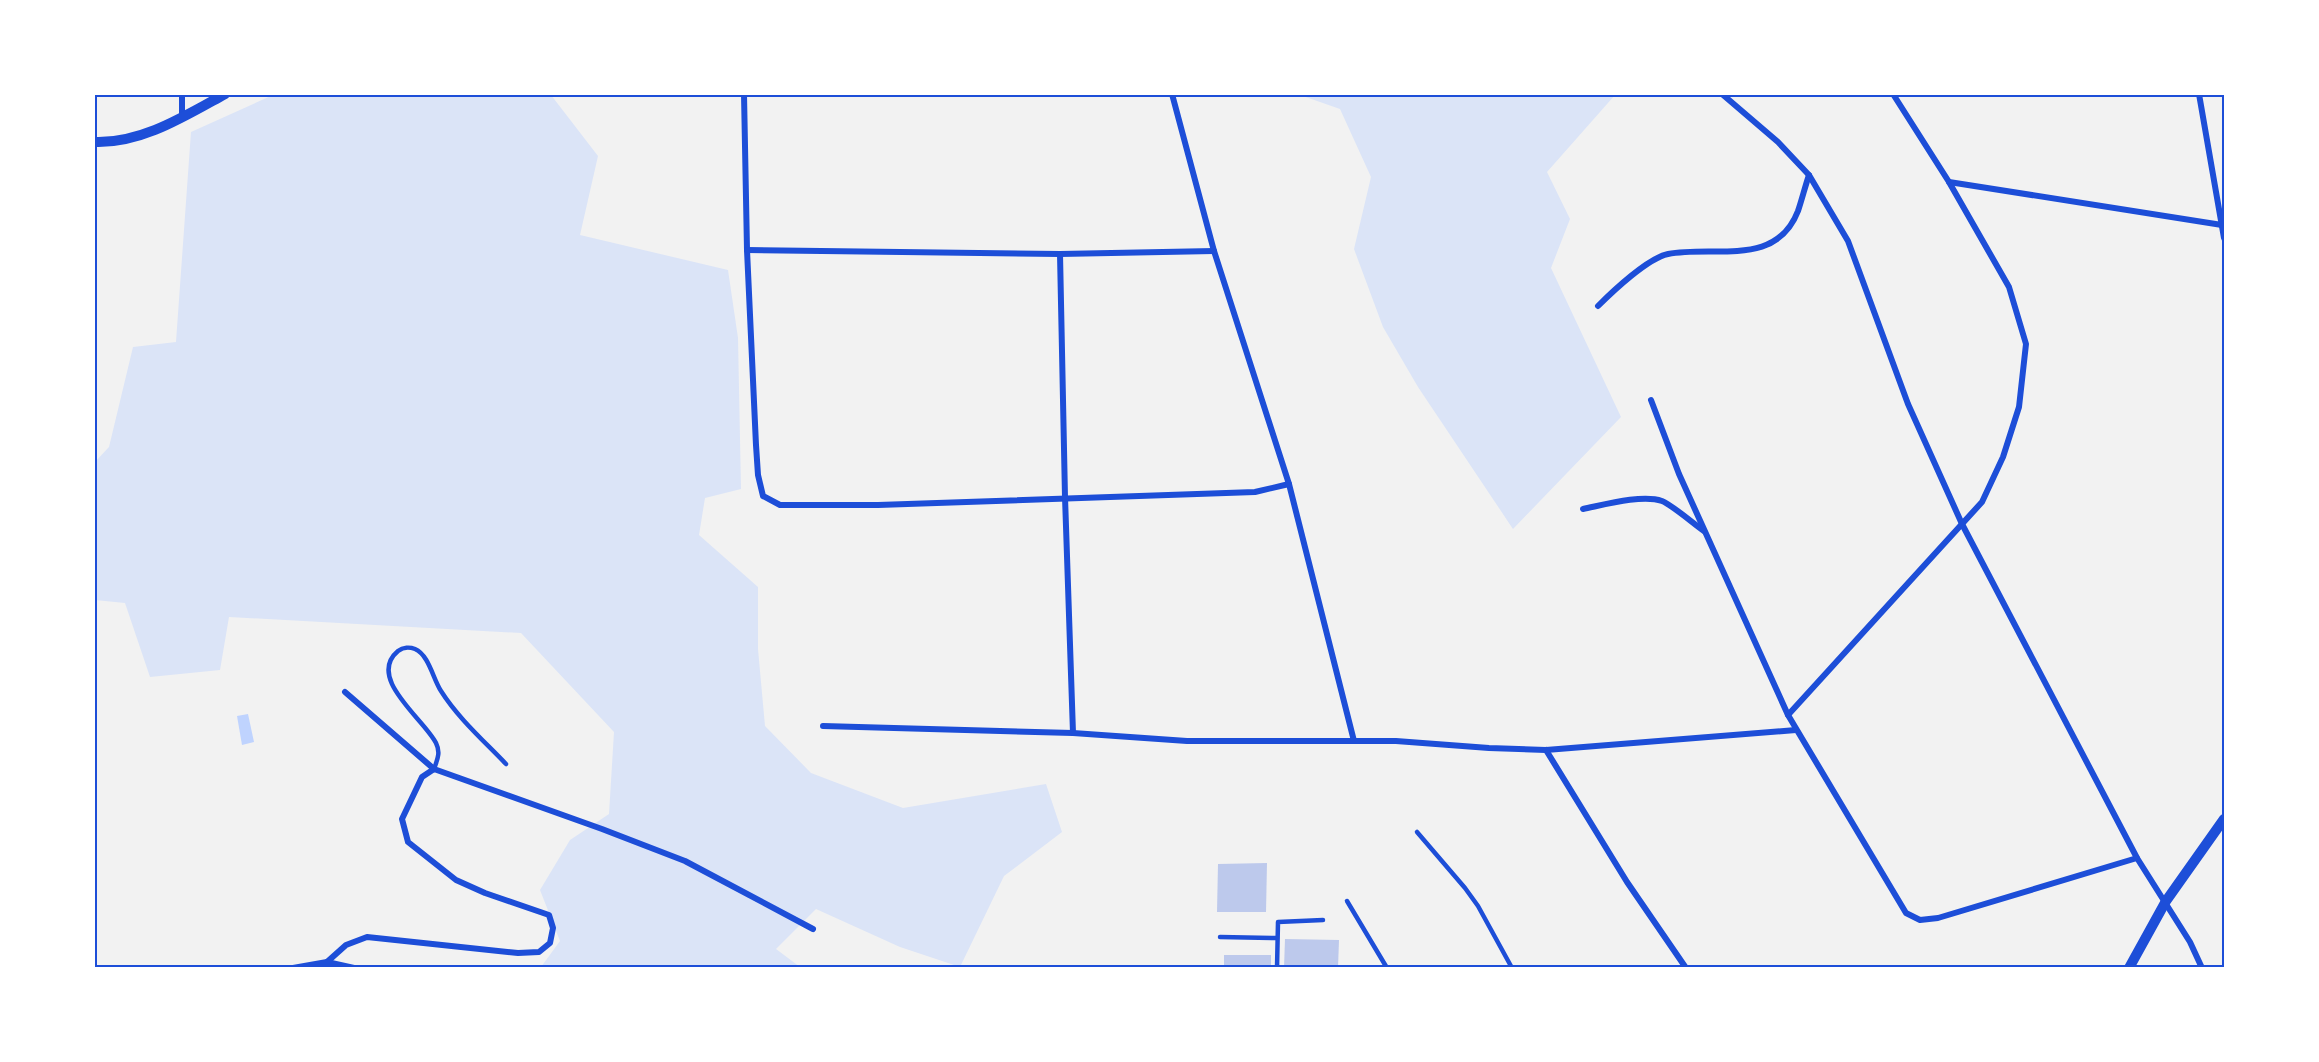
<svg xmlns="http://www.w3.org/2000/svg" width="2319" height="1062" font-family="'Playfair Display',serif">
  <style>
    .green { fill: #dbe4f7 }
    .water { fill: #bfd3fe }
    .building { fill: #bdc9ec }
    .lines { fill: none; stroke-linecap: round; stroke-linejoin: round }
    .service { stroke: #1d4ed8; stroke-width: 4.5 }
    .minor { stroke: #1d4ed8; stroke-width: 6 }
    .tertiary { stroke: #1d4ed8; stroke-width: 10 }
    .neatline { fill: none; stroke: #1d4ed8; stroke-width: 2 }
  </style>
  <rect width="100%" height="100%" fill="#f2f2f2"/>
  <g class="green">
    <path d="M273 95H551L598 156 580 235 728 270 738 338 741 489 705 498 699 535 758 587V649L765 726 811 773 903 808 1046 784 1062 832 1004 876 960 967 900 947 816 909 776 949 800 967H541L560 941 540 890 570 840 609 814 614 732 521 633 229 617 220 670 150 677 125 603 95 600 94 463 109 447 133 347 176 342 191 132Z"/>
    <path d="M1300 95H1615L1547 172 1570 219 1551 268 1621 417 1513 529 1418 387 1383 327 1354 249 1371 177 1340 109Z"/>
  </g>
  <path class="water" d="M248 714 254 742 242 745 237 716Z"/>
  <g class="building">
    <path d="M1267 863 1266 912H1217L1218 864Z"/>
    <path d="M1285 939 1339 940 1338 968H1284Z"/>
    <rect x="1224" y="955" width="47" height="13"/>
  </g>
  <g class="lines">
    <g class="service">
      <path d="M434 769C437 760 441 753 436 743 424 719 366 678 398 651 403 647 410 647 415 649 429 655 433 679 441 691 458 718 484 741 506 764"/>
      <path d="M1417 832 1465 888 1478 906 1512 968"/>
      <path d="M1347 901 1387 968"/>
      <path d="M1220 937 1277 938"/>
      <path d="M1277 968 1278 922 1323 920"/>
    </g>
    <g class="minor">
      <path d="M744 94 747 250 756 445 758 475 763 496 780 505H878L1255 492 1289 484"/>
      <path d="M1172 94 1214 251 1289 484 1354 741"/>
      <path d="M1722 94 1778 142 1809 175 1848 241 1908 404 1962 524 2137 858 2190 942 2202 968"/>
      <path d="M2199 94 2224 238"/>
      <path d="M182 117V94"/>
      <path d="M1949 182 2222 225"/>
      <path d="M747 250 1060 254 1214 251"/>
      <path d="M1060 254 1065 497 1073 733"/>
      <path d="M1598 306C1613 291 1648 258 1668 254 1715 245 1776 268 1798 211 1802 199 1805 187 1809 175"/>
      <path d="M1651 400 1679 474 1788 715 1906 913 1920 920 1938 918 2137 858"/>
      <path d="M1583 509C1603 505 1642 494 1662 501 1672 505 1694 524 1704 531"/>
      <path d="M345 692 434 769"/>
      <path d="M1788 715 1982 502 2003 457 2019 407 2026 344 2009 287 1949 182 1893 94"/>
      <path d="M823 726 1073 733 1187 741H1396L1489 748 1546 750 1796 730"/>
      <path d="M1546 750 1627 882 1686 968"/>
      <path d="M327 962 346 945 367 937 518 953 539 952 550 943 553 928 549 915 485 893 456 880 408 842 402 819 422 777 434 769 602 829 685 861 813 929"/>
      <path d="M293 968 327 962 354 968"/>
    </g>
    <g class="tertiary">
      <path d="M94 142C141 144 185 116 225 94"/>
      <path d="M2129 968 2166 901 2224 819"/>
    </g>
  </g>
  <rect width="2319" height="1062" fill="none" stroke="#ffffff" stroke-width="192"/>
  <rect x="96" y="96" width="2127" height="870" class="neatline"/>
</svg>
